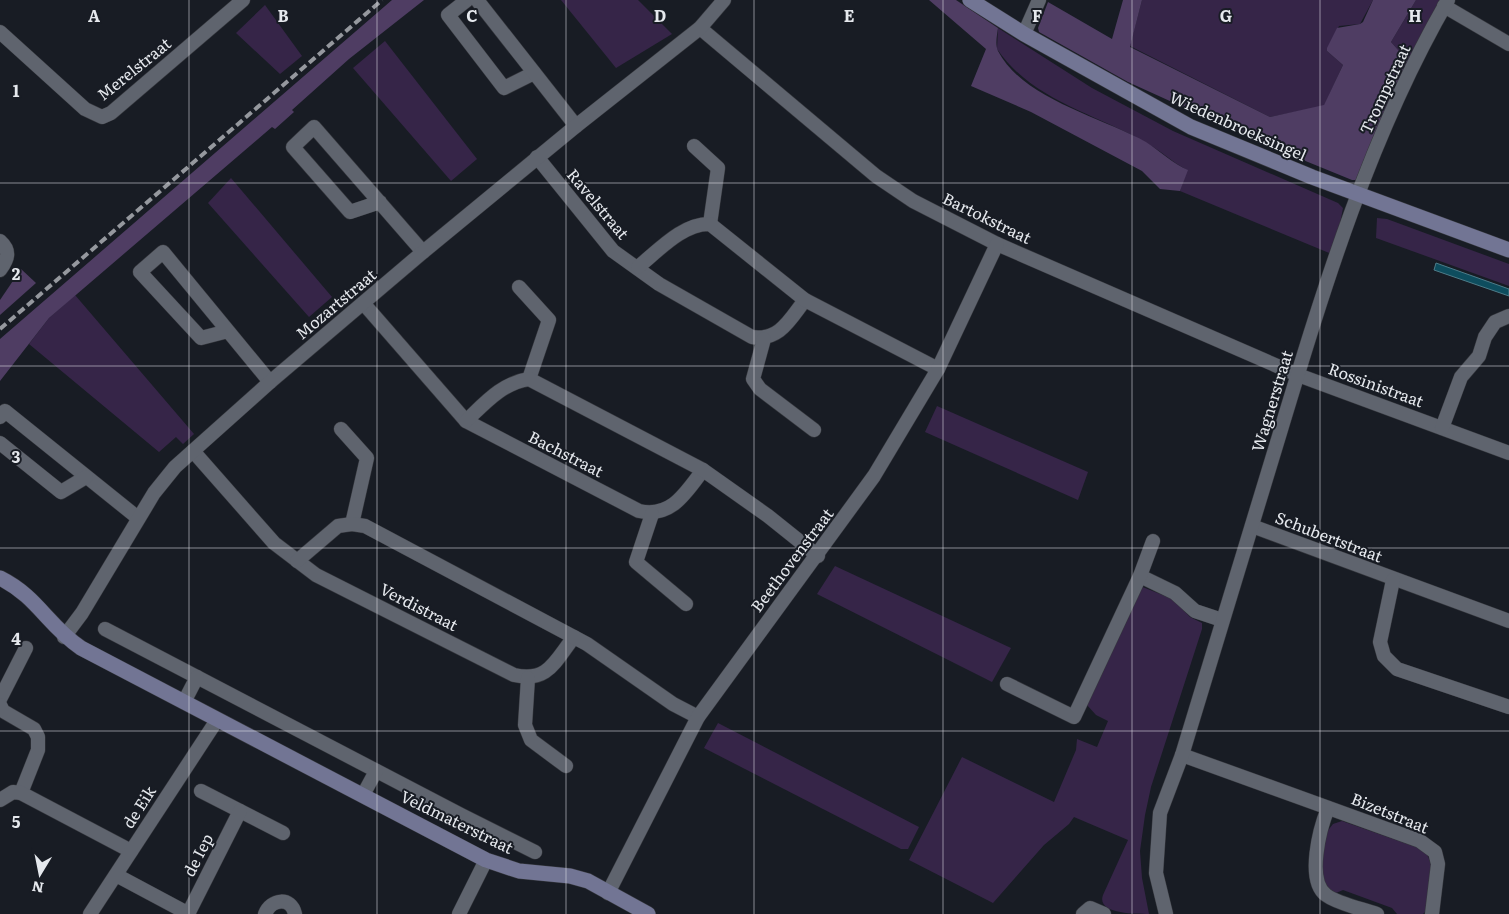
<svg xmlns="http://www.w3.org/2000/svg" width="1509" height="914" font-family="Literata,serif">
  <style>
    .green { fill: #362548 }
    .forest { fill: #4f3d63 }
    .water { fill: #0e4d5e; stroke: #4e7c89 }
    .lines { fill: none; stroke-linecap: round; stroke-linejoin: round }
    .street-casing { stroke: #36383e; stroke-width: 15 }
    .secondary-casing { stroke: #36383e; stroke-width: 16 }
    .street { stroke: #5f646e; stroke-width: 14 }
    .secondary { stroke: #727594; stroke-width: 15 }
    .rail { stroke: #95989e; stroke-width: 4; stroke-dasharray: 8 4; stroke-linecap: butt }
    .grid { fill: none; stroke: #e5e8ed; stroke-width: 1; stroke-opacity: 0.55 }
    .labels { text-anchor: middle; stroke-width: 4; stroke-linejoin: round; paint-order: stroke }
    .street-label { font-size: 16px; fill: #e5e8ed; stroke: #181c24 }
    .grid-label { font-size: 16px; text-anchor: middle; font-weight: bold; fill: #e5e8ed; stroke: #181c24; stroke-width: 4; stroke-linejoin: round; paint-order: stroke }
  </style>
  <rect width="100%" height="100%" fill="#181c24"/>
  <g class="green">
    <path d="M561 0H638L672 34 616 68Z"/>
    <path d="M1142 0H1373L1360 24 1339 26 1327 51 1343 65 1324 106 1270 117 1130 46Z"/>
    <path d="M1416 0H1445L1412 57 1399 51 1391 42Z"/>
    <path d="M265 5 302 56 280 74 236 33Z"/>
    <path d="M998 28 1092 88 1173 131 1338 203 1343 208 1334 255 1180 191 1187 170C1172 162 1160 150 1145 142 1093 113 1032 100 997 49Z"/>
    <path d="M385 41 477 159 451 181 353 68Z"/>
    <path d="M231 178 332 297 309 317 208 203Z"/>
    <path d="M1377 218 1387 219 1509 264V286L1376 238Z"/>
    <path d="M75 295 194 434 183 444 176 437 159 452 29 344 49 318Z"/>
    <path d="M937 406 1088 472 1078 500 925 432Z"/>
    <path d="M835 566 1011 648 992 682 817 594Z"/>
    <path d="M1140 586 1173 599 1190 617 1202 623V629L1151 787 1145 815 1140 851 1142 878 1149 914C1134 914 1096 914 1103 895L1128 840 1074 817 1069 824 1044 845 993 903 909 860 962 757 1054 802 1076 750 1077 739 1097 747 1108 721 1096 715 1087 705Z"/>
    <path d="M718 723 919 827 908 849H901L704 748Z"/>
    <path d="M1342 821 1422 849C1439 864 1429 890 1426 911L1423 914H1397L1392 908 1343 890 1336 893 1329 889 1321 875 1326 833 1333 824Z"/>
  </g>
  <g class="forest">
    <path d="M392 0H424L349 59 292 110 294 112 275 129 272 127 49 318 0 381V339Z"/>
    <path d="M929 0H956L998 28C997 35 995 45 998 51 1023 99 1101 117 1146 142 1160 151 1172 163 1188 170L1180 191 1160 189 1142 171 1031 112 971 86 986 49Z"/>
    <path d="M1123 0H1142L1130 47 1270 117 1324 105 1343 65 1327 51V48L1337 28 1360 24 1363 22 1373 0H1416L1391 42 1399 51 1412 57 1382 118 1356 180H1352L1269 146 1128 82 1039 32 1038 28 1048 2 1112 39Z"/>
    <path d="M21 269 36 283 0 315V300Z"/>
  </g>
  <path class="water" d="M1436 263 1509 289V296L1434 270Z"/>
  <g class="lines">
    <defs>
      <g id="street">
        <path d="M467 0 448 15 504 88 534 73"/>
        <path d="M477 0 576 126"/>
        <path d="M1444 6 1509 44"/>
        <path d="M700 28 876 176 913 201 997 244 1298 375 1509 453"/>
        <path d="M0 32 85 109 102 117 111 113 243 0"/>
        <path d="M1024 34 1039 0"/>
        <path d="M694 146 718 168 710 224"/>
        <path d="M537 157 613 251 659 284 752 337C780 341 790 319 805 300"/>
        <path d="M380 202 350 212 293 147 314 127 423 252"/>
        <path d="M0 241C11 251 8 259 0 270"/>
        <path d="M638 267C658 251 683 223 710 224L805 300 938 369"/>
        <path d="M519 287 549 320 529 379"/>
        <path d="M364 304 466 421 639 511C671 518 685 494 703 470"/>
        <path d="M228 331 201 338 140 272 163 252 270 382"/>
        <path d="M764 339 753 379 760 389 814 430"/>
        <path d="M0 417 5 411 138 518"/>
        <path d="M466 421C485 403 502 383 529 379L703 470 768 516 818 556"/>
        <path d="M1442 428 1461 377 1479 356 1485 337 1495 322 1509 316"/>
        <path d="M341 429 367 458 352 524"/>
        <path d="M0 443 61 492 86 477"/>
        <path d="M193 451 274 543 316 575 514 675C548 683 555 661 574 637"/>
        <path d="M652 514 636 562 686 604"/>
        <path d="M1252 526 1509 621"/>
        <path d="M297 561 338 526 352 524 365 526 587 644 673 704 698 717"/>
        <path d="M1140 576 1175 593 1195 611 1222 620"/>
        <path d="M1393 580 1380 642 1384 656 1397 669 1509 707"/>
        <path d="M105 629 461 815 535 852"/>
        <path d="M64 637 82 613 154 493 175 467 270 382 423 252 576 126 700 28 724 0"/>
        <path d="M528 678 525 725 531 740 566 766"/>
        <path d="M1007 684 1074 717 1140 576 1153 541"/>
        <path d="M0 699 26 648"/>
        <path d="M184 702 197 677"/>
        <path d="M0 705 3 711 34 729 38 737V750L21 793"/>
        <path d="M1182 755 1420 841 1435 852 1438 864 1432 914"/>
        <path d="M201 791 283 833"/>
        <path d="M363 795 376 771"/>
        <path d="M0 800 13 792 21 793 131 851"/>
        <path d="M1328 808C1320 828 1306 880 1326 895 1338 904 1363 909 1377 914"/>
        <path d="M116 875 189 914"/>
        <path d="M608 893 698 717 874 476 938 369 997 244"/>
        <path d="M90 914 217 720"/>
        <path d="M188 914 240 811"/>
        <path d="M265 914C271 899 291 896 295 914"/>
        <path d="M459 914 486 860"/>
        <path d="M1083 914 1090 908 1104 914"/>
        <path d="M1166 914 1156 873 1160 813 1182 755C1213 652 1245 549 1276 446 1322 294 1368 138 1448 0"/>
      </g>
      <g id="secondary">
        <path d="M970 0 1024 34 1191 127 1312 177 1509 250"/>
        <path d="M0 578C38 597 47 625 81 648L486 860 519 871 570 876 588 881 648 914"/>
      </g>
    </defs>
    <use href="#street" class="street-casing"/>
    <use href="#secondary" class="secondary-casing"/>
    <use href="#street" class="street"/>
    <use href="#secondary" class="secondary"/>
    <path class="rail" d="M0 329 382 0"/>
  </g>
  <path class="grid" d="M189 0V914M377 0V914M566 0V914M754 0V914M943 0V914M1132 0V914M1320 0V914M0 183H1509M0 366H1509M0 548H1509M0 731H1509"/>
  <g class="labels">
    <g class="street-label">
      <text transform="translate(134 69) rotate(-39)" y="6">Merelstraat</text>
      <text transform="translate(1385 89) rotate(-65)" y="6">Trompstraat</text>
      <text transform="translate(1238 126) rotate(24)" y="6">Wiedenbroeksingel</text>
      <text transform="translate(598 204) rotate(50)" y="6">Ravelstraat</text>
      <text transform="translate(987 218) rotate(26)" y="6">Bartokstraat</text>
      <text transform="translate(336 304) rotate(-40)" y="6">Mozartstraat</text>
      <text transform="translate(1376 385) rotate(20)" y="6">Rossinistraat</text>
      <text transform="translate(1272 401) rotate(-73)" y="6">Wagnerstraat</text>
      <text transform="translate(566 454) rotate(27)" y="6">Bachstraat</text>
      <text transform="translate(1329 537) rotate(21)" y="6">Schubertstraat</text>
      <text transform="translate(792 560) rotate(-53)" y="6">Beethovenstraat</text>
      <text transform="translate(419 607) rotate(27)" y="6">Verdistraat</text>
      <text transform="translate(139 807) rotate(-57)" y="6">de Eik</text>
      <text transform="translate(1390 813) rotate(22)" y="6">Bizetstraat</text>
      <text transform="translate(457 822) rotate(26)" y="6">Veldmaterstraat</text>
      <text transform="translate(198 855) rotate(-63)" y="6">de Iep</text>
    </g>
  </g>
  <g class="grid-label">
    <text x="94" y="22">A</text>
    <text x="283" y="22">B</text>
    <text x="472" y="22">C</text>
    <text x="660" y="22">D</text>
    <text x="849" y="22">E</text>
    <text x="1037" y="22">F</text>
    <text x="1226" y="22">G</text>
    <text x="1415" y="22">H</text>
    <text x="16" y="97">1</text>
    <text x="16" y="280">2</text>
    <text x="16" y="463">3</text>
    <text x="16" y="645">4</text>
    <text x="16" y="828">5</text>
  </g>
  <g transform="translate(40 874) rotate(190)" stroke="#181c24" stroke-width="4" paint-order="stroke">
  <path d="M0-4L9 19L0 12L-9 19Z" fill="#e5e8ed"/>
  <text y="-8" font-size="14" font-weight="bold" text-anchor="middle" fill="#e5e8ed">N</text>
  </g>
</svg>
